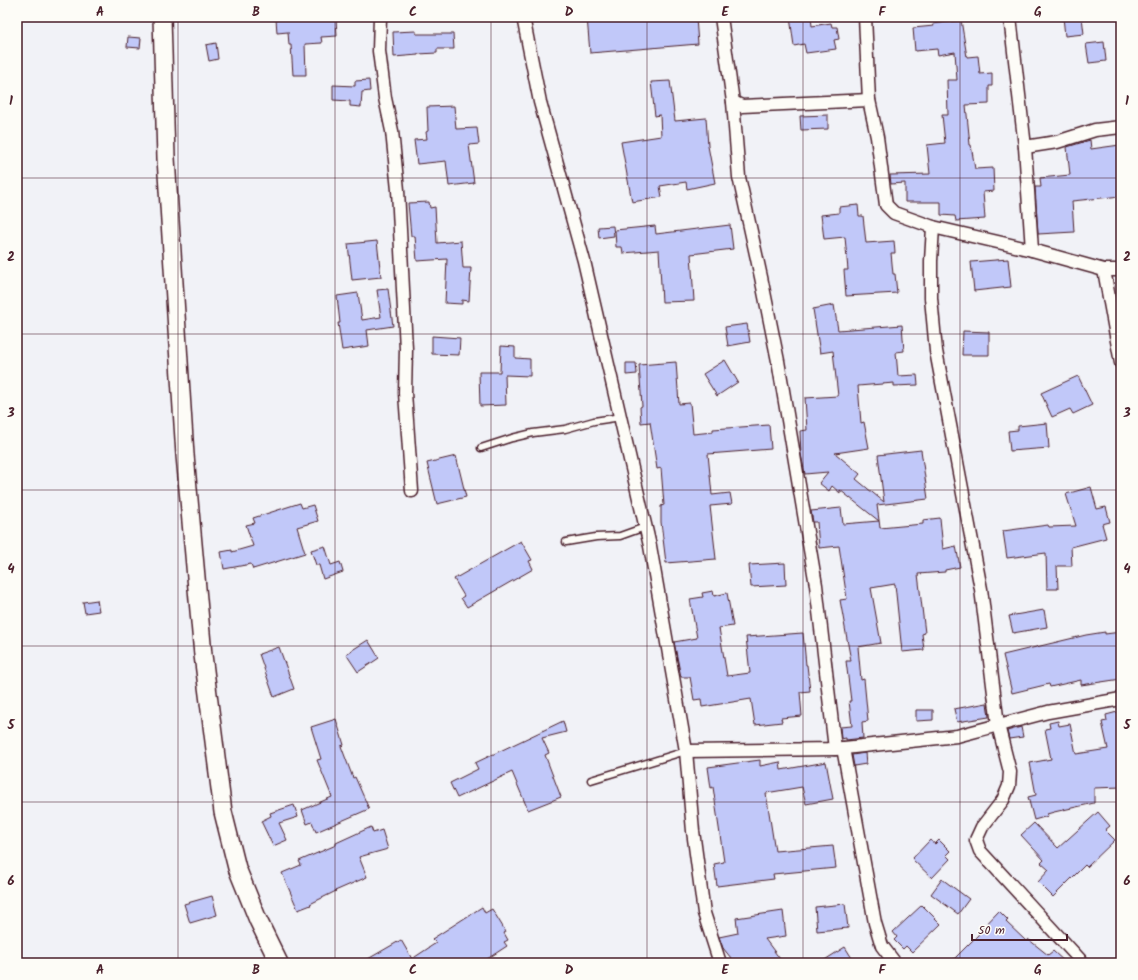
<svg xmlns="http://www.w3.org/2000/svg" width="1138" height="980" font-family="Kalam,sans-serif">
  <style>
    .building { fill: #c1c8f9; stroke: #4a1f2b }
    .lines { fill: none; stroke-linecap: round; stroke-linejoin: round }
    .lane-casing { stroke: #4a1f2b; stroke-width: 9 }
    .street-casing { stroke: #4a1f2b; stroke-width: 15 }
    .secondary-casing { stroke: #4a1f2b; stroke-width: 20 }
    .lane { stroke: #fdfcf7; stroke-width: 6 }
    .street { stroke: #fdfcf7; stroke-width: 12 }
    .secondary { stroke: #fdfcf7; stroke-width: 17 }
    .grid { fill: none; stroke: #4a1f2b; stroke-width: 1; stroke-opacity: 0.55 }
    .neatline { fill: none; stroke: #4a1f2b; stroke-width: 1.5 }
    .grid-label { font-size: 13px; text-anchor: middle; font-weight: bold; fill: #4a1f2b }
  </style>
  <rect width="100%" height="100%" fill="#f1f2f7"/>
  <filter id="ink" filterUnits="userSpaceOnUse"><feTurbulence type="fractalNoise" baseFrequency=".025" numOctaves="2"/><feDisplacementMap in="SourceGraphic" scale="8" xChannelSelector="R" yChannelSelector="G"/><feConvolveMatrix kernelMatrix="1 2 1 2 8 2 1 2 1" color-interpolation-filters="sRGB"/></filter>
  <g filter="url(#ink)">
    <g class="building">
      <path d="M287 17H336L337 36 321 37 322 43 305 44 306 75H293L291 45H289L288 32 277 33 276 19H287Z"/>
      <path d="M587 17H638V20L655 18 656 21 696 18 698 44 590 53Z"/>
      <path d="M790 17H811L812 26 831 23 832 27H837L839 39 834 40 836 49 806 53 804 44 794 46Z"/>
      <path d="M1063 17H1082L1084 34 1065 36Z"/>
      <path d="M961 20 967 57 978 56 980 74 992 73V86H989V104L966 105 970 145H971L975 169 993 168 994 191 983 192 985 219 956 221 955 216 941 215V202H905V183L891 184 890 175 930 174 927 145 945 143 942 115H948L947 80H957L955 52 938 55 937 49 915 51 913 28 934 26 933 24Z"/>
      <path d="M416 31V34H453L454 49H437V53L418 54V55L394 57 393 32Z"/>
      <path d="M128 37 141 38 140 48 127 47Z"/>
      <path d="M1104 42 1106 61 1089 63 1086 44Z"/>
      <path d="M216 43 218 59 209 61 206 45Z"/>
      <path d="M369 80 370 91 362 92 361 107 350 106V101L333 100V85L355 86V81Z"/>
      <path d="M670 81 675 121 706 118 708 146 715 183 687 189 686 182 660 186 662 197 632 202 621 142 661 136 660 115 655 116 651 82Z"/>
      <path d="M454 106 456 129 477 128 479 144 469 145 474 183 449 186 446 161 417 164 414 140 427 139 426 132 428 131 427 107Z"/>
      <path d="M828 115V129L801 130 800 116Z"/>
      <path d="M1090 140 1091 149 1120 145 1121 196 1072 201 1074 232 1038 234 1035 187H1041L1040 178 1070 175 1067 147Z"/>
      <path d="M429 202 430 208 435 207 437 243 461 241 463 268H471L469 301 462 300V304L445 303 447 259 417 261 415 236H411L408 203Z"/>
      <path d="M858 205 859 216H863L866 243 894 241 895 253H891L893 274H895L897 293 846 296 844 270H848L845 237 824 239 821 215 839 213V207Z"/>
      <path d="M730 225 733 249 691 254 694 301 662 302 659 250 623 253 622 247H616L615 230 655 226 656 234Z"/>
      <path d="M613 226 614 236 599 238 598 227Z"/>
      <path d="M377 241 381 277 352 280 348 244Z"/>
      <path d="M1008 259 1011 287 974 291 971 262Z"/>
      <path d="M388 289 393 326 367 330 369 346 342 350 338 323H340L337 296 358 293 362 320 381 317 377 290Z"/>
      <path d="M834 305 838 330 902 325 904 351 896 352 898 376 917 375 918 385 894 386V383L858 386 861 423 864 422 869 448 835 453 860 474 856 479 884 502 878 455 921 450 928 499 877 505 880 528 923 524V520L940 518 943 549 956 546 960 567 945 570V572L918 574 925 633 922 634 924 650 902 652 895 584 871 588 881 643 858 647 861 680 864 679 868 721 862 722 863 738 846 740V738L841 739 840 727 852 726 849 701H851L846 661H851L840 600 847 599 839 546 819 548 817 522H813L811 511 841 508 843 524 879 521 840 490V493L832 486 829 491 819 483 828 472 805 474 801 454 800 431 807 430 805 398 838 396 833 351 820 353 813 309Z"/>
      <path d="M747 324 750 342 728 346 725 327Z"/>
      <path d="M963 331 989 332V355H962Z"/>
      <path d="M432 336 460 338 459 355 432 354Z"/>
      <path d="M501 346 515 347V358L530 359V376L505 375 506 405 480 406 479 372H500Z"/>
      <path d="M725 360 738 382 717 396 703 374Z"/>
      <path d="M676 362 679 404 690 403 693 434 713 432V429L769 425 771 449 708 454 712 495 730 493 732 504 710 506 716 559 666 563 661 522V506L664 505 661 468 657 469 650 422 641 423 640 407 642 406 639 365Z"/>
      <path d="M626 363H636L637 374 626 375Z"/>
      <path d="M1078 376 1092 405 1073 414 1070 409 1052 417 1041 393Z"/>
      <path d="M1047 423 1049 448 1010 451 1008 431 1018 430V426Z"/>
      <path d="M456 456 466 497 437 504 427 463Z"/>
      <path d="M1091 487 1097 509 1106 507 1110 522 1102 524 1106 538 1071 547 1072 566H1057L1058 589H1047L1046 553 1007 558 1003 531 1048 525 1049 527 1076 526 1066 494Z"/>
      <path d="M300 503 302 508 313 505 318 521 297 527 305 553 253 569 251 564 224 569 221 552 232 550V552L253 546 246 525 255 523 253 518Z"/>
      <path d="M521 541 532 560 529 561 533 569 467 607 461 598 464 596 454 579Z"/>
      <path d="M325 546 331 565 340 562 343 572 323 579 319 565H316L311 550Z"/>
      <path d="M785 563 786 585 751 587 749 565Z"/>
      <path d="M713 591 714 596 727 593 733 626 719 628 727 676 750 673 746 637 803 633 806 665H807L810 691 800 692 802 716 781 718 782 722 755 725 751 699 702 707 701 699 694 700 690 677H681L674 642 697 638 690 599 703 597 702 593Z"/>
      <path d="M97 600 99 611 85 613 83 602Z"/>
      <path d="M1044 610 1047 627 1013 633 1009 616Z"/>
      <path d="M1105 632V634L1121 632V679L1081 685V680L1050 687 1049 684 1012 693 1003 655 1086 635Z"/>
      <path d="M368 640 379 658 358 672 346 654Z"/>
      <path d="M279 647 294 689 274 697 259 654Z"/>
      <path d="M987 703 989 717 957 722 954 709Z"/>
      <path d="M916 710H933V720L916 721Z"/>
      <path d="M1121 711V787L1094 788V803L1054 812 1047 814 1048 816 1034 820 1028 797 1036 795 1030 763 1051 759 1045 729 1050 728 1049 723 1058 721 1059 726 1070 724 1076 754 1108 749 1102 722 1107 721 1106 715Z"/>
      <path d="M336 719 344 745 341 746 353 778 355 777 369 809 316 832 312 822 307 824 302 810 332 797 317 760 321 759 311 727Z"/>
      <path d="M563 721 566 732 542 738 549 753 545 755 561 797 528 810 512 772 457 798 450 783 478 769 475 763Z"/>
      <path d="M1021 727 1023 737 1009 739 1007 731Z"/>
      <path d="M865 753 866 764 854 766 852 755Z"/>
      <path d="M760 760V766L780 762 781 770 826 762 833 799 806 804 802 787 766 793 775 851 833 846 836 868 773 874 774 879 717 886 714 864 724 862 713 787 711 788 708 767Z"/>
      <path d="M294 805 298 817 279 823 287 840 273 846 261 821 271 816 270 813Z"/>
      <path d="M1098 812 1110 826 1105 830 1115 840 1087 867 1085 865 1053 897 1038 882 1049 870 1041 863 1044 860 1021 835 1034 823 1058 848Z"/>
      <path d="M371 827 373 833 382 830 388 849 359 857 367 877 335 891H336L310 904 311 905 298 910 282 873 301 865 299 861 336 845V843Z"/>
      <path d="M930 840 935 844 939 840 950 851 946 855 950 859 932 878 912 859Z"/>
      <path d="M942 879 969 899 958 914 931 894Z"/>
      <path d="M212 896 217 915 190 923 184 904Z"/>
      <path d="M845 904 848 928 817 931 815 907Z"/>
      <path d="M922 905 941 924 912 952 906 946 903 949 894 940 897 937 893 932Z"/>
      <path d="M482 907 485 913 492 909 506 932 504 933 508 940 504 942 507 946 481 963H361L401 940 412 959 436 943 432 939Z"/>
      <path d="M783 911 786 936 765 939 783 963H735L723 948 719 937 738 933 736 918Z"/>
      <path d="M999 911 1008 920 1006 922 1026 941 1028 939 1048 955 1053 951 1066 963H950L979 934 978 933Z"/>
      <path d="M845 947 855 963H820Z"/>
    </g>
    <g class="lines">
      <defs>
        <g id="lane">
          <path d="M481 448 512 438 533 433 565 429 594 421 621 417"/>
          <path d="M566 542 596 537 620 536 645 527"/>
          <path d="M591 780 686 751"/>
        </g>
        <g id="street">
          <path d="M380 17 379 51 385 98 392 131 398 190 406 349 405 393 412 491"/>
          <path d="M523 17 540 102 584 261 650 546 686 751 693 831 704 913 720 963"/>
          <path d="M721 17 733 102 742 106 869 100"/>
          <path d="M865 17 869 100 877 137 886 205 894 213 933 227 1032 250 1104 270H1121"/>
          <path d="M1010 17 1025 147 1032 250"/>
          <path d="M733 102 739 177 761 277 778 361 816 585 835 749"/>
          <path d="M1025 147 1057 142 1095 130 1121 127"/>
          <path d="M933 227 931 261V298L936 351 981 589 998 725 1010 772 1009 786 1003 800 982 827 976 840 980 851 1083 963"/>
          <path d="M1104 270 1121 363"/>
          <path d="M843 748 875 923 882 946 895 963"/>
          <path d="M686 751 835 749 957 736 1048 712 1121 699"/>
        </g>
        <path id="secondary" d="M162 17 166 158 185 455 203 655 223 812 237 868 258 920 279 963"/>
      </defs>
      <use href="#lane" class="lane-casing"/>
      <use href="#street" class="street-casing"/>
      <use href="#secondary" class="secondary-casing"/>
      <use href="#lane" class="lane"/>
      <use href="#street" class="street"/>
      <use href="#secondary" class="secondary"/>
    </g>
  </g>
  <path class="grid" d="M178 17V963M335 17V963M491 17V963M647 17V963M803 17V963M960 17V963M17 178H1121M17 334H1121M17 490H1121M17 646H1121M17 802H1121"/>
  <rect width="1138" height="980" fill="none" stroke="#fdfcf7" stroke-width="44"/>
  <path d="M972 934v6h95v-6" fill="none" stroke="#4a1f2b" stroke-width="2"/>
  <text x="978" y="934" font-size="12" fill="#4a1f2b" stroke="#fdfcf7" stroke-width="3" paint-order="stroke">50 m</text>
  <rect x="22" y="22" width="1094" height="936" class="neatline"/>
  <g class="grid-label">
    <text x="100" y="16">A</text>
    <text x="256" y="16">B</text>
    <text x="413" y="16">C</text>
    <text x="569" y="16">D</text>
    <text x="725" y="16">E</text>
    <text x="882" y="16">F</text>
    <text x="1038" y="16">G</text>
    <text x="11" y="105">1</text>
    <text x="1127" y="105">1</text>
    <text x="11" y="261">2</text>
    <text x="1127" y="261">2</text>
    <text x="11" y="417">3</text>
    <text x="1127" y="417">3</text>
    <text x="11" y="573">4</text>
    <text x="1127" y="573">4</text>
    <text x="11" y="729">5</text>
    <text x="1127" y="729">5</text>
    <text x="11" y="885">6</text>
    <text x="1127" y="885">6</text>
    <text x="100" y="974">A</text>
    <text x="256" y="974">B</text>
    <text x="413" y="974">C</text>
    <text x="569" y="974">D</text>
    <text x="725" y="974">E</text>
    <text x="882" y="974">F</text>
    <text x="1038" y="974">G</text>
  </g>
</svg>
